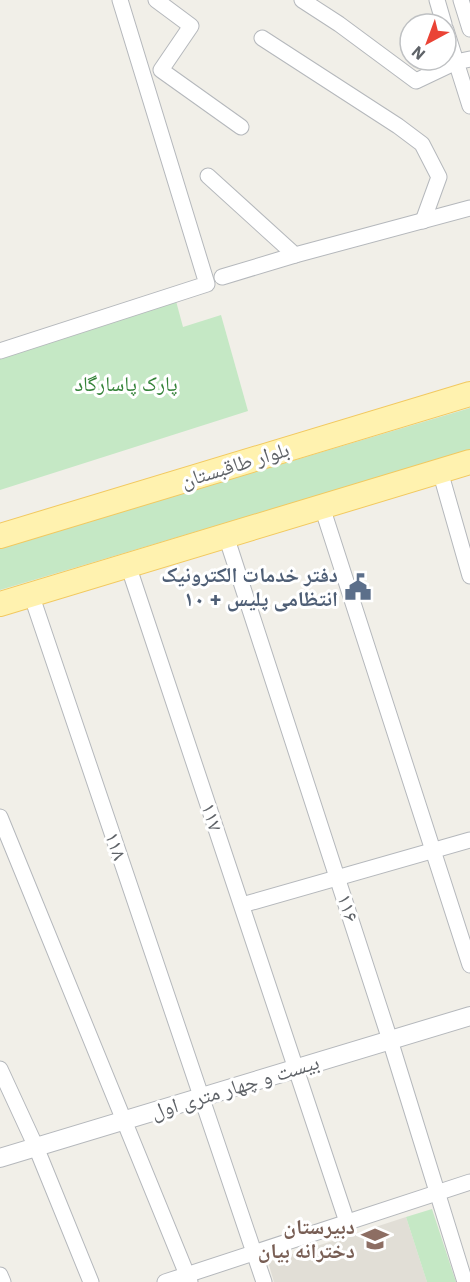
<svg xmlns="http://www.w3.org/2000/svg" width="470" height="1282" font-family="'IBM Plex Sans','Noto Naskh Arabic',sans-serif">
  <style>
    .education { fill: #e1ded6 }
    .green { fill: #c5e8c5 }
    .lines { fill: none; stroke-linecap: round; stroke-linejoin: round }
    .minor-casing { stroke: #b5b8bc; stroke-width: 17 }
    .tertiary-casing { stroke: #b5b8bc; stroke-width: 20 }
    .primary-casing { stroke: #f2c960; stroke-width: 26 }
    .minor { stroke: #fff; stroke-width: 15 }
    .tertiary { stroke: #fff; stroke-width: 18 }
    .primary { stroke: #fff2af; stroke-width: 24 }
    .labels { text-anchor: middle; stroke-width: 6; stroke-linejoin: round; paint-order: stroke }
    .park-label { font-size: 21px; fill: #348238; stroke: #fff }
    .street-label { font-size: 21px; fill: #5f6368; stroke: #fff }
    .service-label { font-size: 21px; font-weight: bold; fill: #4e5e75; stroke: #fff; text-anchor: end }
    .education-label { font-size: 21px; font-weight: bold; fill: #785e54; stroke: #fff; text-anchor: end }
  </style>
  <rect width="100%" height="100%" fill="#f1efe8"/>
  <path class="education" d="M406 1217 427 1282H274L268 1262Z"/>
  <g class="green">
    <path d="M176 301 183 327 221 315 248 411 0 490V359Z"/>
    <path d="M470 408V450L0 590V548Z"/>
    <path d="M432 1209 456 1282H427L406 1217Z"/>
  </g>
  <g class="lines">
    <defs>
      <g id="minor">
        <path d="M156 0 191 26 161 70 241 127"/>
        <path d="M302 0 339 24 416 81 456 62 470 59"/>
        <path d="M437 0 444 24"/>
        <path d="M461 0 470 29"/>
        <path d="M446 30 470 106"/>
        <path d="M262 38 398 126 422 144 439 177 423 221"/>
        <path d="M208 176 295 255 470 208"/>
        <path d="M222 277 295 255"/>
        <path d="M0 351 207 284 120 0"/>
        <path d="M440 471 470 576"/>
        <path d="M322 507 470 965"/>
        <path d="M226 536 390 1040 465 1282"/>
        <path d="M128 565 347 1222"/>
        <path d="M31 594 264 1282"/>
        <path d="M0 817 190 1282"/>
        <path d="M242 905 470 840"/>
        <path d="M0 1069 36 1147 91 1282"/>
        <path d="M0 1275 3 1282"/>
        <path d="M165 1282 470 1182"/>
      </g>
      <path id="tertiary" d="M0 1158 470 1016"/>
      <g id="primary">
        <path d="M0 536 470 394"/>
        <path d="M0 604 470 462"/>
      </g>
    </defs>
    <use href="#minor" class="minor-casing"/>
    <use href="#tertiary" class="tertiary-casing"/>
    <use href="#primary" class="primary-casing"/>
    <use href="#minor" class="minor"/>
    <use href="#tertiary" class="tertiary"/>
    <use href="#primary" class="primary"/>
  </g>
  <defs>
    <symbol id="civic-bare" viewBox="-9 -9 18 18"><path d="M-.6-6.5H3V-4.5H.6V-3L4-1V1h2V6H-6V1h2V-1L-.6-3ZM-1.2 2.5V6h2.4V2.5Z" fill="#5c6f8a" stroke="#fff" stroke-width="2.5" paint-order="stroke"/></symbol>
    <symbol id="school-bare" viewBox="-9 -9 18 18"><path d="M0-5L7-2L0 1L-7-2ZM-4 1L0 2.5L4 1V4Q0 6-4 4Z" fill="#8d6e63" stroke="#fff" stroke-width="2.5" paint-order="stroke"/></symbol>
  </defs>
  <g fill-rule="evenodd">
    <use href="#civic-bare" x="339" y="568" width="38" height="38"/>
    <use href="#school-bare" x="356" y="1220" width="38" height="38"/>
  </g>
  <g class="labels">
    <g class="park-label">
      <text x="126" y="391">پارک پاسارگاد</text>
    </g>
    <g class="street-label">
      <text transform="translate(235 465) rotate(-17)" y="7">بلوار طاقبستان</text>
      <text transform="translate(212 817) rotate(72)" y="7">۱۱۷</text>
      <text transform="translate(116 846) rotate(71)" y="7">۱۱۸</text>
      <text transform="translate(348 908) rotate(72)" y="7">۱۱۶</text>
      <text transform="translate(235 1087) rotate(-17)" y="7">بیست و چهار متری اول</text>
    </g>
    <g class="service-label">
      <text x="338" y="582">دفتر خدمات الکترونیک<tspan x="338" dy="24">انتظامی پلیس + ۱۰</tspan></text>
    </g>
    <g class="education-label">
      <text x="355" y="1234">دبیرستان<tspan x="355" dy="24">دخترانه بیان</tspan></text>
    </g>
  </g>
  <g transform="translate(428 42) rotate(221)"><circle r="28" fill="#ffffff" stroke="#bfc1c3" stroke-width="1.5"/>
  <path d="M0-4.5L10 22L0 15L-10 22Z" fill="#ea4335"/>
  <text y="-9" font-size="16" font-weight="bold" text-anchor="middle" fill="#5f6368">N</text>
  </g>
</svg>
